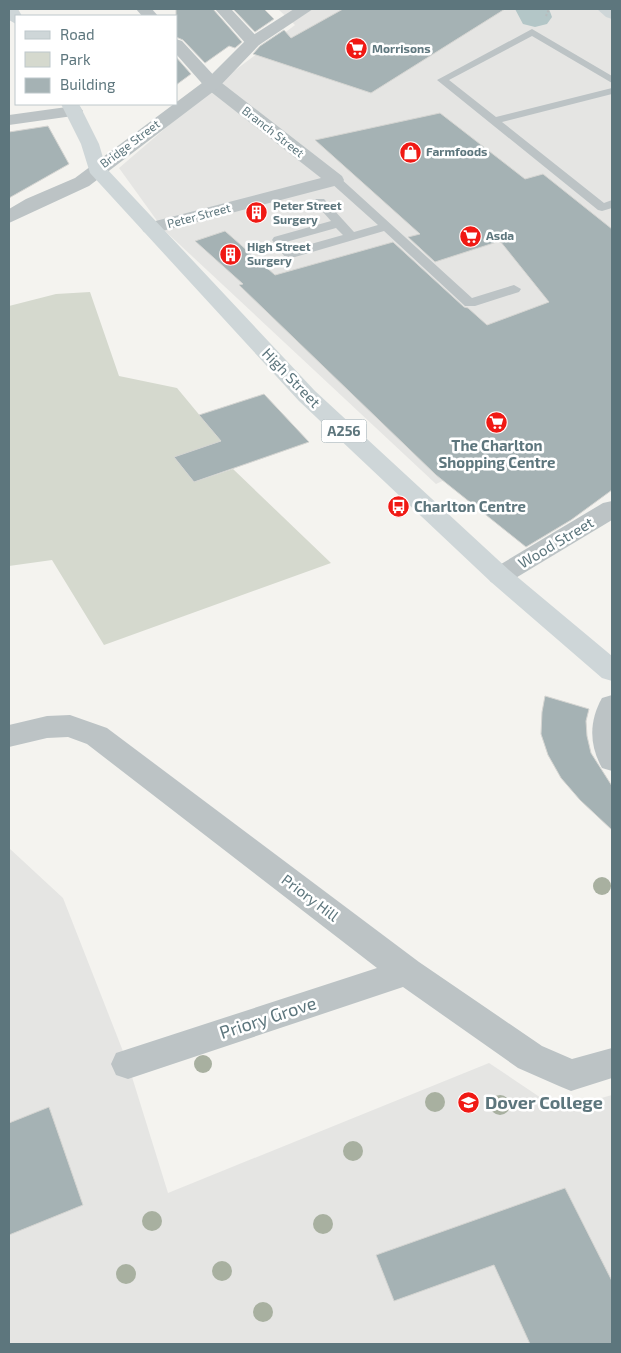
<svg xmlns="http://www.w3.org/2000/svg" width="621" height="1353" font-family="'Exo 2',sans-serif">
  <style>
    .built { fill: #e5e5e3 }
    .green { fill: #d5d9ce }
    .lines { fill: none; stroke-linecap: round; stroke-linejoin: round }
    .river { fill: #b3c6c7; fill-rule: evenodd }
    .building { fill: #a5b2b4; stroke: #d5d5d2 }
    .path { stroke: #b6bbbc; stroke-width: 2; stroke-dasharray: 2 2; stroke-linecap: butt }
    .service { fill: #bcc3c5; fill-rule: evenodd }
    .minor { fill: #bcc3c5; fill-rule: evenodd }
    .tertiary { fill: #bcc3c5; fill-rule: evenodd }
    .primary { fill: #ced6d8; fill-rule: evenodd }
    .tree { fill: #a8b0a0 }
    .labels { text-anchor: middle; stroke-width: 5; stroke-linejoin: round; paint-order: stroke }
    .far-poi-label { font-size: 12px; font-weight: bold; fill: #5d767d; stroke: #fff; text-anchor: start }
    .far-street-label { font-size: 12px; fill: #5d767d; stroke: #fff }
    .shield { fill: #fff; stroke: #8e9fa4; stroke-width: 1 }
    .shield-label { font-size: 14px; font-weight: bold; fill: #5d767d }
    .street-label { font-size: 15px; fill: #5d767d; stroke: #fff }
    .poi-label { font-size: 15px; font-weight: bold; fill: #5d767d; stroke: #fff }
    .near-street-label { font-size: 18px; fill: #5d767d; stroke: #fff }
    .near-poi-label { font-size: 18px; font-weight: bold; fill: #5d767d; stroke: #fff; text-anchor: start }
  </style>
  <rect width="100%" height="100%" fill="#f4f3ef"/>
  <g class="built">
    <path d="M278 9H612V400L436 484 163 229 119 168 218 83 295 25Z"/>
    <path d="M9 848 63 898 128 1064 168 1193 489 1063 559 1110 612 1095V1344H9Z"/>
  </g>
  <path class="green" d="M90 292 119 376 177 388 221 441 174 457 194 482 233 469 331 563 104 645 52 560 9 566V306L56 294Z"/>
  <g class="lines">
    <path class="river" d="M515 9H549L552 17 547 24 535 27 523 24Z"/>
  </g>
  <g class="building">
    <path d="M176 9H213L242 42 235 48 229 46 205 63 183 40 176 37Z"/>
    <path d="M233 9H264L274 19 255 32Z"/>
    <path d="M343 9H505L371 93 253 54 260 46 284 30 291 38Z"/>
    <path d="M176 57 191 74 176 85Z"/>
    <path d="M440 113 525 179 543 174 612 229V490L571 520 526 547 436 475 239 285 243 284 195 241 225 231 275 275 393 242 464 307 468 308 487 325 549 302 500 241 435 262 408 237 420 234 315 140Z"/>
    <path d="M48 126 69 164 9 198V132Z"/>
    <path d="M264 394 309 442 194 482 174 457 221 441 199 415Z"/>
    <path d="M545 696 589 709 586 721 587 736 591 753 612 786V830L580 800 561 778 548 755 541 734 542 712Z"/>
    <path d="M49 1107 83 1205 9 1235V1123Z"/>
    <path d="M565 1188 612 1281V1344H530L494 1265 394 1301 376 1255Z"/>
  </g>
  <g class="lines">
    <path class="path" d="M546 16 549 9"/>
    <g class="service">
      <path d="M532 29 612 76V83L532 36 449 80 496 117 612 88V94L502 122 604 203 612 200V208L602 211 598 210 437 80Z"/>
      <path d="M335 176 339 177 472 298 514 285 521 289 519 292 475 306H465L384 231 295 257H285L272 240 274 237 331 221 314 202 316 199H324L354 232 378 225 331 183 329 180 331 177ZM336 228 343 235 293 249 286 242Z"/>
    </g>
    <g class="minor">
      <path d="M136 9H152L158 16H142Z"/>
      <path d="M215 9H231L259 39 261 42 259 45H247Z"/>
      <path d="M176 39 182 41 218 80 342 176 344 180 342 184 151 234 144 232 141 228 144 224 321 178 206 88 176 54Z"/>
      <path d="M74 106 80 107 83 111 80 115 9 125V115Z"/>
      <path d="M612 501V520L509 582 500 585 491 582 487 576 491 570 603 503Z"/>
      <path d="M612 695V771L602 768C589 745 589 721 602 698Z"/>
      <path d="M70 715 107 728 419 962 542 1046 572 1059 612 1048V1078L571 1091 559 1086 518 1068 403 987 128 1079 116 1075 111 1064 116 1053 377 968 87 744 68 737 47 738 9 747V725L47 716Z"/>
    </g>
    <path class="tertiary" d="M294 9H313L259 45 218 88 89 186 9 223V209L26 199 75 178 206 80 247 39Z"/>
    <g class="primary">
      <path d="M9 9H18L22 16H16V24L9 20Z"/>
      <path d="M597 9H612V19L606 17Z"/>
      <path d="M61 104H79L99 144 106 168 315 391 509 570 612 656V681L602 678 491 582 299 401 90 173 81 144Z"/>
    </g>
  </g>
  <g class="tree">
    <circle cx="602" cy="886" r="9"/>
    <circle cx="203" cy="1064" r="9"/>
    <circle cx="435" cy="1102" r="10"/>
    <circle cx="500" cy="1105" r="10"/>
    <circle cx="353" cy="1151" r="10"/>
    <circle cx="152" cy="1221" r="10"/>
    <circle cx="323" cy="1224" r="10"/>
    <circle cx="222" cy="1271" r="10"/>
    <circle cx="126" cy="1274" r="10"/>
    <circle cx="263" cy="1312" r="10"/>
  </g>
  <defs>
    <symbol id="supermarket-disc" viewBox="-11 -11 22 22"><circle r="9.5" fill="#f01914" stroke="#fff"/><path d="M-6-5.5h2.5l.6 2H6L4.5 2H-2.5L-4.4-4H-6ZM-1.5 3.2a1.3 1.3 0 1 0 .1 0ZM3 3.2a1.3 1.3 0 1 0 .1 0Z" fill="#fff"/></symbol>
    <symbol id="shop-disc" viewBox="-11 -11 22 22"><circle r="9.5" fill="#f01914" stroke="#fff"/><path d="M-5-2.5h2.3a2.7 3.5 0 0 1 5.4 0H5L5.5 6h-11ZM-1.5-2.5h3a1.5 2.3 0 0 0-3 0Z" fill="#fff"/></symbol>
    <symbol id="building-disc" viewBox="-11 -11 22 22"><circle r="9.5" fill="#f01914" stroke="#fff"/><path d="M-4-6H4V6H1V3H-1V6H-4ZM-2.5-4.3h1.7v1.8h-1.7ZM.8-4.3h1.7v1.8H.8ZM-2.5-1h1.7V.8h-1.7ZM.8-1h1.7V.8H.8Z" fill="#fff"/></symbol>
    <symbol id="bus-disc" viewBox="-11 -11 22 22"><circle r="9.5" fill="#f01914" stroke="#fff"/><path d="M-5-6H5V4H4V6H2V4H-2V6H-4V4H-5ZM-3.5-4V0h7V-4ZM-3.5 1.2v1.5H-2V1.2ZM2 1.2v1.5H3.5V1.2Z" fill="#fff"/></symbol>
    <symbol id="school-disc" viewBox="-11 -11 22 22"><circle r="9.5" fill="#f01914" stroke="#fff"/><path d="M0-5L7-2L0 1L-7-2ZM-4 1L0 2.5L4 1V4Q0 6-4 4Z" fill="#fff"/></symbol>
  </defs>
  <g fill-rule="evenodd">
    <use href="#supermarket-disc" x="344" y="36" width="25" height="25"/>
    <use href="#shop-disc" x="398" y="140" width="25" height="25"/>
    <use href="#building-disc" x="244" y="200" width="25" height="25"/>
    <use href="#supermarket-disc" x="458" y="224" width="25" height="25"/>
    <use href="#building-disc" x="218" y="242" width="25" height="25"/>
    <use href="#supermarket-disc" x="484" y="410" width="25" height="25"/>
    <use href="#bus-disc" x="386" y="494" width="25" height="25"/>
    <use href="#school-disc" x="456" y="1090" width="25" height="25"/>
  </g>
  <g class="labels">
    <g class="far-poi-label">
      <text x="372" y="53">Morrisons</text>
      <text x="426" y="156">Farmfoods</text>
      <text x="273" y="210">Peter Street<tspan x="273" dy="14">Surgery</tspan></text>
      <text x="486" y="240">Asda</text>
      <text x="247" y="251">High Street<tspan x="247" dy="14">Surgery</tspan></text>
    </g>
    <g class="far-street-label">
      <text transform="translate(273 132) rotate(38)" y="4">Branch Street</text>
      <text transform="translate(130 144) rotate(-37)" y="4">Bridge Street</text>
      <text transform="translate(199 216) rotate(-15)" y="4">Peter Street</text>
    </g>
    <rect class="shield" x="321.5" y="419.5" width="45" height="23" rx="4"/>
    <g class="shield-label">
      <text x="344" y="436">A256</text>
    </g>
    <g class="street-label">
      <text transform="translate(291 378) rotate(46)" y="5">High Street</text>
      <text transform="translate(556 543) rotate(-31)" y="5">Wood Street</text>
      <text transform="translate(310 898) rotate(37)" y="5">Priory Hill</text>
    </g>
    <g class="poi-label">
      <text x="497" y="451">The Charlton<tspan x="497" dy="17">Shopping Centre</tspan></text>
      <text x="414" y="512" text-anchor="start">Charlton Centre</text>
    </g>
    <g class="near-street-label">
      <text transform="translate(268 1018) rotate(-18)" y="6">Priory Grove</text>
    </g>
    <g class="near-poi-label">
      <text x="485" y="1109">Dover College</text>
    </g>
  </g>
  <rect width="621" height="1353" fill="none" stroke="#5d767d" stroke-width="20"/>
  <rect x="15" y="15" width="162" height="90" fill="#ffffff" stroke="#bec8cb"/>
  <rect x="25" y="31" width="25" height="8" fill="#ced6d8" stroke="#bec8cb"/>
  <text x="60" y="40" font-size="15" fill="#5d767d">Road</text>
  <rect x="25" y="52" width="25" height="15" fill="#d5d9ce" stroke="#bec8cb"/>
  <text x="60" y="65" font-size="15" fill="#5d767d">Park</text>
  <rect x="25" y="78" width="25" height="15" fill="#a5b2b4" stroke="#bec8cb"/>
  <text x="60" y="90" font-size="15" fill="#5d767d">Building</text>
</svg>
